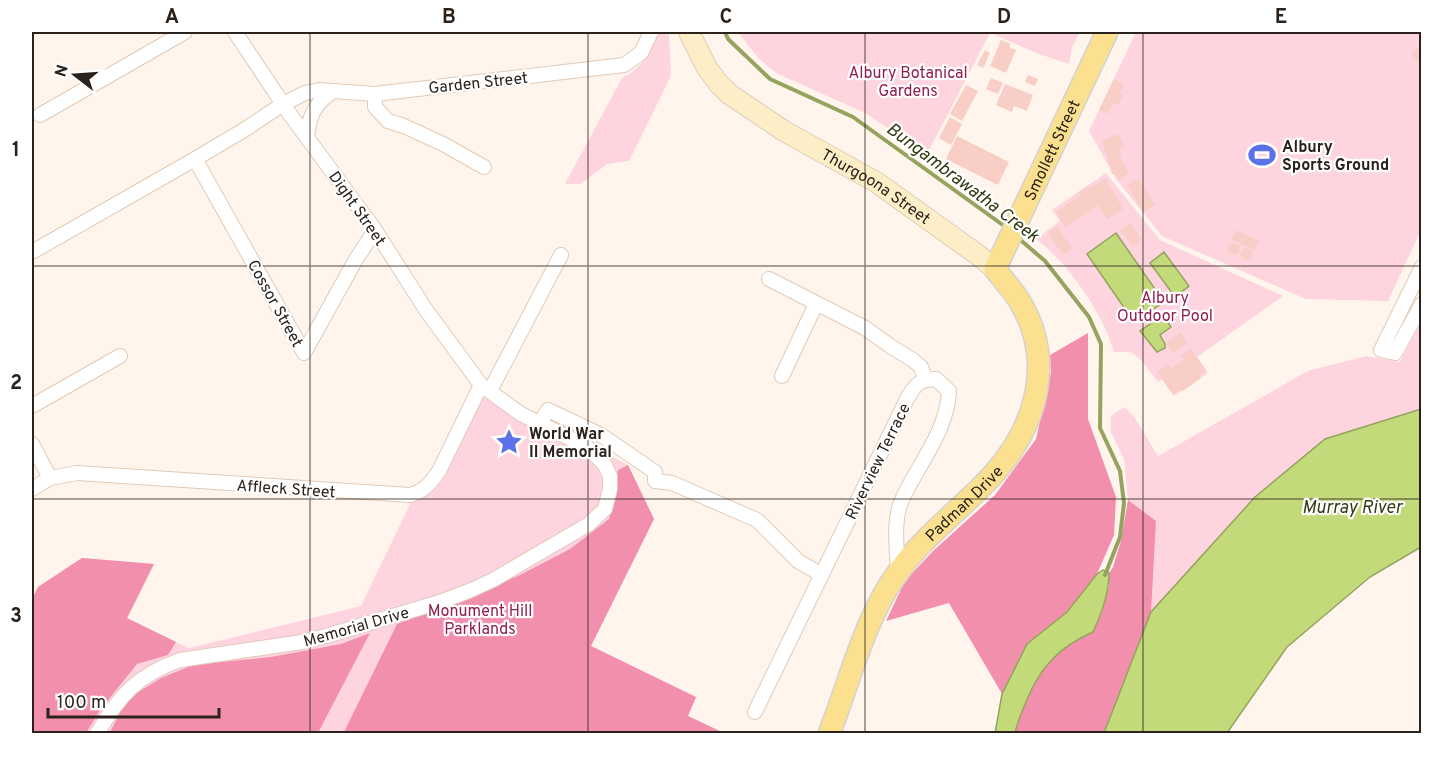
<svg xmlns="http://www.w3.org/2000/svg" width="1453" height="765" font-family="Overpass,sans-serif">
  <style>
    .green { fill: #fed5df }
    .forest { fill: #f28fad }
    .water { fill: #c2da7a; stroke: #95a35e; stroke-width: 1.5 }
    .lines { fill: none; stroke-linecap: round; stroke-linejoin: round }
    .stream { stroke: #95a35e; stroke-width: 4 }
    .building { fill: #f9cec6 }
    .street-casing { stroke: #e2cab7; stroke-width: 16 }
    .secondary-casing { stroke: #e2cab7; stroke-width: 22 }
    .primary-casing { stroke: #d5d3d1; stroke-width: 24 }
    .street { stroke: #fff; stroke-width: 14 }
    .secondary { stroke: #fcefc7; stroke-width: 20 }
    .primary { stroke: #fae08f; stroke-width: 21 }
    .grid { fill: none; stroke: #2b221b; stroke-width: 1.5; stroke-opacity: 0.55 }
    .labels { text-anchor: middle; stroke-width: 4.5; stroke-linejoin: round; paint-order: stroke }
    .park-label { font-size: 16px; fill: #921e4e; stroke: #fff }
    .street-label { font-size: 16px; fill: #2b221b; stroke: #fff }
    .poi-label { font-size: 16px; font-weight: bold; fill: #2b221b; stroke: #fff; text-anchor: start }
    .water-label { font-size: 18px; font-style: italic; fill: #323b13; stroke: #fff }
    .neatline { fill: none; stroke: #2b221b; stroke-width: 2 }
    .grid-label { font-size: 20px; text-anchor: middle; font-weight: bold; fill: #2b221b }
  </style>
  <rect width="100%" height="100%" fill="#fff5ed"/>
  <g class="green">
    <path d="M660 32H669L671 76 629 161 607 164 581 184H565L622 78C645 66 648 54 660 32Z"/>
    <path d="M738 32H1080L1072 47 1069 64 1039 54 990 33 927 154 865 113 776 73 758 58Z"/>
    <path d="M1136 32H1421V230L1388 301 1306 299 1162 236 1116 179 1089 131Z"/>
    <path d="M1106 173 1160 240 1283 296 1197 357 1208 373 1174 396 1163 379 1158 382 1142 361 1131 352H1114C1103 313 1068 263 1036 239L1060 221 1052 210Z"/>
    <path d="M1421 319V409L1325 439 1255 497 1151 612 1113 567 1121 541 1128 500 1124 459 1111 432V416L1124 407 1133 415 1158 456 1308 371 1366 356 1400 362Z"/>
    <path d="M482 386 628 465 654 519 591 646 696 697 688 716 724 733H32V599L38 587 82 558 154 564 127 619 189 648 361 606 411 502 423 494Z"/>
  </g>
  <g class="forest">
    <path d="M1088 333V419L1116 497 1114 535 1097 574 1067 612 1027 644 1002 694 949 603 886 621 905 581 933 551 995 495 1036 439 1051 372 1050 355Z"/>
    <path d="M628 465 654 519 591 646 696 697 688 716 724 733 343 734 397 624 518 576 570 549 609 519 618 470Z"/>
    <path d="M1128 500 1156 521 1151 612 1104 733 1015 734C1017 722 1022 712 1026 702 1040 667 1059 647 1093 632L1102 612 1109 586V573L1113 567 1121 541Z"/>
    <path d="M82 558 154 564 127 618 176 642 168 655 137 664 101 709 86 733H32V599L38 587Z"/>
    <path d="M370 633 318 733 109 734 127 699 161 678 193 665 271 657 341 644Z"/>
  </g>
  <g class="water">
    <path d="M1116 233 1164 302 1134 322 1087 254Z"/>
    <path d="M1164 252 1189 286 1175 297 1150 263Z"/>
    <path d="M1163 315 1171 327 1160 335 1165 344V348L1157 352 1140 331Z"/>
    <path d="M1421 409V547L1370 577 1287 647 1227 733H1104L1151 612 1255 497 1325 439Z"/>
    <path d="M1103 570 1109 573C1109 594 1102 613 1093 632 1059 647 1040 667 1026 702 1022 712 1017 722 1015 733H995L1002 694 1027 644 1067 612 1097 574Z"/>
  </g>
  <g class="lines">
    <g class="stream">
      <path d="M725 32 728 39 770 79 853 117 1007 228"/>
      <path d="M1017 237 1045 261 1089 317 1101 344 1100 428 1120 471 1124 503 1120 537 1105 575"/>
    </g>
  </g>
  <g class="building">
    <path d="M1001 40 1011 44 1009 47 1016 50 1006 73 990 66Z"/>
    <path d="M1419 47 1422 51V68L1411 53Z"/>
    <path d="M985 50 990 53 983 68 977 65Z"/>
    <path d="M1028 75 1038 79 1035 86 1025 82Z"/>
    <path d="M991 78 1003 83 998 94 986 89Z"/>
    <path d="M1114 79 1124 84 1120 93 1123 95 1118 105 1113 103 1108 114 1099 110Z"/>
    <path d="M1005 84 1033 95 1027 111 1014 106 1012 112 996 105Z"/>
    <path d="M966 85 978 91 962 121 950 114Z"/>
    <path d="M950 117 962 124 951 145 939 138Z"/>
    <path d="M1119 134 1124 147 1119 149 1122 161 1129 172 1119 180 1115 174H1112L1102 140Z"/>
    <path d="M957 136 1009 162 998 185 946 159Z"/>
    <path d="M1105 178 1123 209 1108 219 1098 205 1066 227 1056 212 1081 195 1079 192 1089 185 1091 188Z"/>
    <path d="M1138 178 1155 205 1143 212 1127 185Z"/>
    <path d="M1130 223 1142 240 1132 247 1120 230Z"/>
    <path d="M1057 226 1072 248 1063 255 1048 233Z"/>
    <path d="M1236 230 1259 241 1254 250 1231 239Z"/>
    <circle cx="1234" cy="249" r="6"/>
    <circle cx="1246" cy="254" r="6"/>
    <path d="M1180 333 1187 342 1173 353 1166 343Z"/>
    <path d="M1191 349 1206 370 1199 376 1201 378 1183 391 1181 389 1173 395 1157 372 1168 364 1172 368 1184 360 1181 356Z"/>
  </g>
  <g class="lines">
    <defs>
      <g id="street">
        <path d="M375 94V107L388 121 404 126 443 144 484 167"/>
        <path d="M40 115 185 32"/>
        <path d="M307 137C309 117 314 104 332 92"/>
        <path d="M195 159 304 353 355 261 375 230"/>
        <path d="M32 252 195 159 244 130 283 104 305 93 319 90 375 94 624 65 641 53 651 32"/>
        <path d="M1422 267 1381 350 1395 353 1422 304"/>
        <path d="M769 279 865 328 893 348 913 360 921 367 925 379"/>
        <path d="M782 376 816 304"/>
        <path d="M487 389 493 385 561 255"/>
        <path d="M32 406 120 356"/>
        <path d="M540 423 548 410 601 435 655 472V481L672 483 757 520 798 561 822 575"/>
        <path d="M32 444 50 478"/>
        <path d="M32 489 50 478 77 473 410 495C424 491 430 484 439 471L481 385"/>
        <path d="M755 712 908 397C916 384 920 379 936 379L949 391C947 433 917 465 901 502 893 523 897 549 898 571"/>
        <path d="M97 734C119 695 138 675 180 660L302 642 326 636 440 602 469 591 493 580 589 524 605 509 610 489V476L605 465 587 447 521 414 481 385 426 310 375 230 289 113 235 32"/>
      </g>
      <g id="secondary">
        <path id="s1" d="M689 32 707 68 719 84 729 94 784 131 876 182 978 255 995 269"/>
      </g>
      <g id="primary">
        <path id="s2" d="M829 734C850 681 865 616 899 571 925 535 961 509 991 477 1036 428 1056 362 1020 302 1013 290 1003 280 995 269L1107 32"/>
      </g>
    </defs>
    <use href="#street" class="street-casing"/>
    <use href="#secondary" class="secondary-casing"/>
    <use href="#primary" class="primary-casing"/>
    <use href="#street" class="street"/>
    <use href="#secondary" class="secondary"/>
    <use href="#primary" class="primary"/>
  </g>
  <path class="grid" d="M310 32V734M588 32V734M865 32V734M1143 32V734M32 266H1422M32 499H1422"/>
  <defs>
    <symbol id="stadium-bare" viewBox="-9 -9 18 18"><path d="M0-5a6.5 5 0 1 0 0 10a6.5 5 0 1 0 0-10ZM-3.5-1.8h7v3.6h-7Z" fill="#5a71e7" stroke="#fff" stroke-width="2.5" paint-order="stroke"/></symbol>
    <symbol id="sight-bare" viewBox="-9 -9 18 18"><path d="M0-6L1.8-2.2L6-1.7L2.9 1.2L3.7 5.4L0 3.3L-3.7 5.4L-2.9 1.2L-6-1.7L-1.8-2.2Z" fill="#5a71e7" stroke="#fff" stroke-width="2.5" paint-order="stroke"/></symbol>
  </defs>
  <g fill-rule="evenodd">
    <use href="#stadium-bare" x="1243" y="136" width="38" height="38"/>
    <use href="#sight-bare" x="490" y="423" width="38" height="38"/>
  </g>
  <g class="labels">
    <g class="park-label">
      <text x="908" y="78">Albury Botanical<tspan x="908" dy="18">Gardens</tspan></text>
      <text x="1165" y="303">Albury<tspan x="1165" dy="18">Outdoor Pool</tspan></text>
      <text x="480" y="616">Monument Hill<tspan x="480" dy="18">Parklands</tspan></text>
    </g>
    <g class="street-label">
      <text transform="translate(478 82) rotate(-6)" y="6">Garden Street</text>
      <text dy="6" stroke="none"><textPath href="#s2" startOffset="674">Smollett Street</textPath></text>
      <text dy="6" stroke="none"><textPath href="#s1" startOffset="248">Thurgoona Street</textPath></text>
      <text transform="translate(358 208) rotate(55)" y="6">Dight Street</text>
      <text transform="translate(276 303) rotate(61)" y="6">Cossor Street</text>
      <text transform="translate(877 461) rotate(-64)" y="6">Riverview Terrace</text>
      <text transform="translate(286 488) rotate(4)" y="6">Affleck Street</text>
      <text dy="6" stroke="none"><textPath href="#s2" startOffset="272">Padman Drive</textPath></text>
      <text transform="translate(356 626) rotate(-16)" y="6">Memorial Drive</text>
    </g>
    <g class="poi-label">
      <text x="1282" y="152">Albury<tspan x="1282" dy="18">Sports Ground</tspan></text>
      <text x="529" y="439">World War<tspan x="529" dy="18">II Memorial</tspan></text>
    </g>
    <g class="water-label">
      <text transform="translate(963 182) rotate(37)" y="6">Bungambrawatha Creek</text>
      <text x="1352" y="513">Murray River</text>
    </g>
  </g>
  <rect width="1453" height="765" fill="none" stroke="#ffffff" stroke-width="66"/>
  <g transform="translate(75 75) rotate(287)" stroke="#ffffff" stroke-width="4.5" paint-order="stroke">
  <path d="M0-4.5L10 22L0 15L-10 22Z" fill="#2b221b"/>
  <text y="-9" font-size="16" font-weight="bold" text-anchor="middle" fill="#2b221b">N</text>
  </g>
  <path d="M48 708v9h171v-9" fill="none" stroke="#2b221b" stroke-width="3"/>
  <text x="57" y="708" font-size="18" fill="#2b221b" stroke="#ffffff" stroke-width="4.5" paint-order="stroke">100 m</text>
  <rect x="33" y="33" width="1387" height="699" class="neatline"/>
  <g class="grid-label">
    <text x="172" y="23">A</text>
    <text x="449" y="23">B</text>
    <text x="726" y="23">C</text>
    <text x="1004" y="23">D</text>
    <text x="1281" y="23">E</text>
    <text x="16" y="156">1</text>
    <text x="16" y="389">2</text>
    <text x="16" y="622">3</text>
  </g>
</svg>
